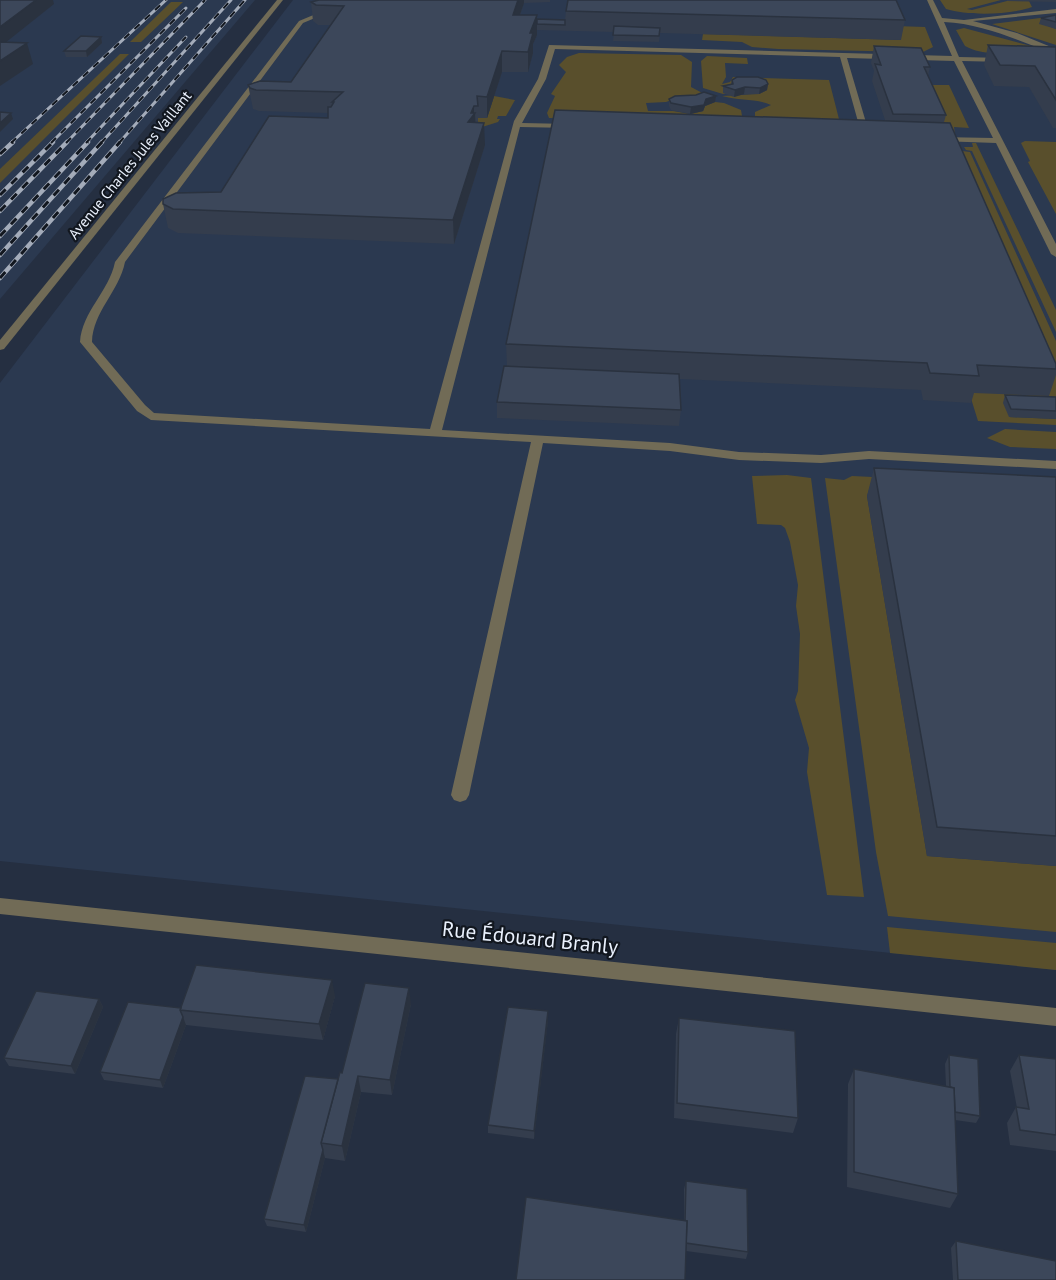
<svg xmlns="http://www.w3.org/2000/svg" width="1056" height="1280" font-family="'PT Sans',sans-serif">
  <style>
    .built { fill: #2b3950 }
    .green { fill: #594f2c }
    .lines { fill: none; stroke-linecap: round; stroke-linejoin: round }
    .minor { fill: #716b56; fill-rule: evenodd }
    .rail-far1-casing { stroke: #a4acba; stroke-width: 3 }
    .rail-casing { stroke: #a4acba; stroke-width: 4.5 }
    .rail-far1 { stroke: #12171f; stroke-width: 2; stroke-dasharray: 7; stroke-linecap: butt }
    .rail { stroke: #12171f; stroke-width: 3; stroke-dasharray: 8; stroke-linecap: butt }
    .wall { fill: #343d4d }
    .shaded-wall { fill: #2a323f }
    .building { fill: #3c475a; stroke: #2a323f; stroke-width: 1.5 }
    .labels { text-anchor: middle; stroke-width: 4.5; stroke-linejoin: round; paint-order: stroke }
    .far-street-label { font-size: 15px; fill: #eaf1fd; stroke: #12171f }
    .near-street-label { font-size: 21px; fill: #eaf1fd; stroke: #12171f }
  </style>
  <rect width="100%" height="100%" fill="#252f41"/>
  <g class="built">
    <path d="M0 0H255L0 299Z"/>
    <path d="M293 0H1056V970L0 861V383Z"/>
  </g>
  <g class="green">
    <path d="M940 0H1001L967 9 972 10 1007 1H1029L1032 7C1009 15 968 16 946 9Z"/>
    <path d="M171 2H183L141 42H130Z"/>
    <path d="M1056 16 1043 24 1056 29V45L992 24Z"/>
    <path d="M895 26 925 27 933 47 923 52H911L778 49 752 47 742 42 702 40 703 34 901 40Z"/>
    <path d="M964 28 1031 46C1007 52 988 58 965 46L956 30Z"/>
    <path d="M579 53 681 55 692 62 691 87 710 97 686 95 666 102 646 103 648 111H673L690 114 703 111 705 106 715 102 724 103 741 110 743 122 549 118 547 113 555 96 551 94 566 72 559 65 567 57Z"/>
    <path d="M120 54H129L0 183V169Z"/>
    <path d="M707 56 747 58 748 64 725 63 726 77 722 84 730 82 733 77 829 80 840 123 755 119V112L771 105C755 98 739 101 722 96L759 94 767 90 723 94 703 88 701 61Z"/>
    <path d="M921 85H949L969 128 954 127 955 135 949 134Z"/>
    <path d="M494 96 515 100 506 116H498L497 119H500L498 122 479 128 477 118H487Z"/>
    <path d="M1025 141 1056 142V214L1028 162 1030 161 1021 143Z"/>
    <path d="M972 143H976L1056 310V332L972 151 966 150 964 147H973Z"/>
    <path d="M962 151 970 152 1056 341V408L1009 417 1056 419V425L978 421 969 392 1049 395Z"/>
    <path d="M1005 429 1056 432V449L1010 447 987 438Z"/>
    <path d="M787 475 811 478 864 897 827 895 807 772 809 748 795 700 798 691 800 634 796 606 798 585 790 542 785 528 781 525 757 524 752 476Z"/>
    <path d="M852 476 873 477 867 496 927 856 1056 866V932L888 916 876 852 825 478 844 480Z"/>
    <path d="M887 927 1056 943V970L890 953Z"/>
  </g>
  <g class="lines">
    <g class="minor">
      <path d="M277 0H283L4 349 0 350V340Z"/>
      <path d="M341 0H348L339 8 303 23 125 262C119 292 93 311 92 342L145 405 154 413 430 429 514 121 538 79 549 45 952 56 927 0H933L942 18 964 20 1056 9V13L973 21 1017 33 1056 49V54C1018 41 985 24 944 22L959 57 1005 58 1009 60 1005 62 962 61 1056 244V257L1051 254 996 143 939 141 935 139 939 137 993 138 954 61 847 58 870 136 866 138 862 136 840 57 555 49 546 79 522 123 570 124 574 126 570 128 520 127 442 430 670 443 739 452 821 455 869 451 1056 461V469L869 459 821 463 739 460 670 451 543 443 469 795 466 800 460 802 454 800 451 795 531 442 151 420 137 411 80 342C82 311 109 292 115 262L299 21 335 6Z"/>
      <path d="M0 898 1056 1008V1026L0 914Z"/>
    </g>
    <defs>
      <g id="rail-far1">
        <path d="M11 143 166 0"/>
        <path d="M51 143 186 8"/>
        <path d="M66 143 205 0"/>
        <path d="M86 143 186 37"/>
        <path d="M101 143 231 0"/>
        <path d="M119 143 245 0"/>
      </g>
      <g id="rail">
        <path d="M0 154 13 142"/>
        <path d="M0 195 53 142"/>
        <path d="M0 211 67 142"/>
        <path d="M0 236 88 142"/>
        <path d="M0 255 102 142"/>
        <path d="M0 278 120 142"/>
      </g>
    </defs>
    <use href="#rail-far1" class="rail-far1-casing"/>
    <use href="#rail" class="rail-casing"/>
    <use href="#rail-far1" class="rail-far1"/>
    <use href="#rail" class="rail"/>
  </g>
  <g class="wall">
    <path d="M319 0H550V2L524 3 520 15H537V19L565 20 566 11 905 20 901 40 660 33 659 42 613 41 614 32 537 30V35L533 44V53L528 72H502L487 118H478V122L485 145 454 244 178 233 168 228 163 204 221 192 328 118V113L259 111 253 109 248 85 291 82 331 25H318L313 21 311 2Z"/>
    <path d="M1007 0H1056V2L1007 1Z"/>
    <path d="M1056 15V29L1039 24 1041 18Z"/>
    <path d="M101 37 102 43 87 57H66L64 51Z"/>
    <path d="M988 45 1056 47V128H1053L1029 87 994 86 984 65Z"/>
    <path d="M874 46 930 67 928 76 946 115 944 122 1056 364V375L1049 396 974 393 971 403 923 400 921 390 680 379 681 410 679 426 497 418V402L507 366 506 344 885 120 872 81 874 71 871 63Z"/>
    <path d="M732 80 768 84 767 90 759 94H744L734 97 723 93V86L731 84Z"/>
    <path d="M696 95 716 96 715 102 705 106 703 111 690 114 671 110 669 106V99Z"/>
    <path d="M1005 395 1056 397V419L1009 417 1003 403Z"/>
    <path d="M874 468 1056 477V866L927 856 867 496Z"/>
    <path d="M335 996 323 1040 186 1025 163 1088 104 1080 100 1072 181 1008Z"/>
    <path d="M99 999 103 1007 75 1074 9 1066 4 1058Z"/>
    <path d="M411 1004 392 1095 361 1092 345 1161 325 1158 306 1232 267 1226 264 1219 342 1073Z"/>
    <path d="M679 1018 798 1118 793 1133 674 1118 676 1034Z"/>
    <path d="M548 1020 534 1139 488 1133V1125Z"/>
    <path d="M949 1055 980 1116 976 1123 955 1120 958 1194 950 1208 847 1187 848 1084 854 1069 946 1086 945 1064Z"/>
    <path d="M1019 1055 1056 1059V1151L1010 1145 1007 1123 1016 1107 1017 1108 1010 1071Z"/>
    <path d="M686 1181 748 1252 746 1259 686 1251 684 1220V1189Z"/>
    <path d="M956 1241 1056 1280H953L951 1248Z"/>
  </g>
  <g class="shaded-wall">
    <path d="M36 0H53L54 4 0 47V27Z"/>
    <path d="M518 0H524V3L517 23 513 15Z"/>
    <path d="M537 15V35L533 44V53L528 72V52L530 33Z"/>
    <path d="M101 37 102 43 87 57 86 51Z"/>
    <path d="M27 43 33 64 0 86V61Z"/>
    <path d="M502 51V72L487 118V97Z"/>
    <path d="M768 84 767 90 759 94 760 88Z"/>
    <path d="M745 87 744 94 734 97 735 90Z"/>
    <path d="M716 96 715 102 705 106 703 111 690 114 691 107 706 99Z"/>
    <path d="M474 106V114L475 113 476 135 468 122Z"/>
    <path d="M11 113 13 119 0 132V123Z"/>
    <path d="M484 123 485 145 454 244 453 220Z"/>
    <path d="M332 980 335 996 323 1040 319 1024Z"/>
    <path d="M409 988 411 1004 392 1095 390 1080Z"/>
    <path d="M99 999 103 1007 75 1074 71 1066Z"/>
    <path d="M548 1011V1020L534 1139V1131Z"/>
    <path d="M183 1017 186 1025 163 1088 160 1080Z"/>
    <path d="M358 1076 361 1092 345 1161 342 1146Z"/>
    <path d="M323 1150 325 1158 306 1232 304 1225Z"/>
  </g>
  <g class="building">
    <path d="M0 0H36L0 27Z"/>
    <path d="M319 0H518L513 15H537L530 33H533L528 52 502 51 487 97 477 96 478 106H474L471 113H475L468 122 484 123 453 220 173 209 163 204V199L176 193 221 192 269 116 328 118V107H331L334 102H332L343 92 256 90 250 88 248 85 260 81 291 82 344 6 316 5 311 2Z"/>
    <path d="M568 0H896L905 20 566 11Z"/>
    <path d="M1056 15V22L1041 18Z"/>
    <path d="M537 19 565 20V25L537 24Z"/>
    <path d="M614 26 660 28 659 36 613 35Z"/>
    <path d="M81 36 101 37 86 51H64Z"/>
    <path d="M0 42 27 43 0 61Z"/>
    <path d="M988 45 1056 47V100L1035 66 1000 65Z"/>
    <path d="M874 46 921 48 930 67H924L946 115 893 114 875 64 881 65Z"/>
    <path d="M737 77H758L766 80 768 84 760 88 745 87 735 90 723 86 733 84 732 80Z"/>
    <path d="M704 92 716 96 706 99 704 105 691 107 671 103 669 99 675 96 696 95Z"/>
    <path d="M555 110 950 123 1056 364V369L977 365 979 376 930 373 927 363 506 344Z"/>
    <path d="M0 112 11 113 0 123Z"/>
    <path d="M504 366 679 374 681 410 497 402Z"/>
    <path d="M1005 395 1056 397V411L1011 409Z"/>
    <path d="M874 468 1056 477V836L937 827Z"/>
    <path d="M196 965 332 980 319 1024 180 1010Z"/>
    <path d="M365 983 409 988 390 1080 358 1076 342 1146 321 1143 340 1072 342 1073Z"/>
    <path d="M36 991 99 999 71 1066 4 1058Z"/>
    <path d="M128 1002 181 1008 180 1010 183 1017 160 1080 100 1072Z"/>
    <path d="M508 1007 548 1011 534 1131 488 1125Z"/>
    <path d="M679 1018 795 1031 798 1118 677 1103Z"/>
    <path d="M949 1055 978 1059 980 1116 955 1112 954 1088 950 1087Z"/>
    <path d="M1019 1055 1056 1059V1135L1020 1130 1016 1107 1029 1109Z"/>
    <path d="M854 1069 954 1088 958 1194 854 1172Z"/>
    <path d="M305 1076 338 1079 321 1143 323 1150 304 1225 264 1219Z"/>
    <path d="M686 1181 747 1189 748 1252 686 1243 687 1221H685Z"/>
    <path d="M526 1197 687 1221 685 1280H516Z"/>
    <path d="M956 1241 1056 1261V1280H958Z"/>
  </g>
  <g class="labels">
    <g class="far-street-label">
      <text transform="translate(130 165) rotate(-51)" y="5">Avenue Charles Jules Vaillant</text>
    </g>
    <g class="near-street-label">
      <text transform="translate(530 938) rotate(6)" y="7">Rue Édouard Branly</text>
    </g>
  </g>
</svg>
